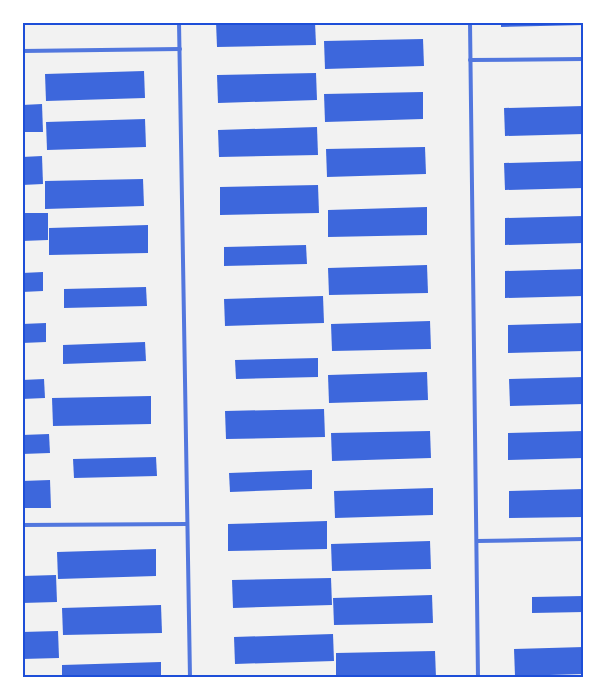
<svg xmlns="http://www.w3.org/2000/svg" width="606" height="700" font-family="'PT Sans Narrow',sans-serif">
  <style>
    .building { fill: #3d67dc }
    .lines { fill: none; stroke-linecap: round; stroke-linejoin: round }
    .service { stroke: #5277de; stroke-width: 4 }
    .neatline { fill: none; stroke: #1d4ed8; stroke-width: 2 }
  </style>
  <rect width="100%" height="100%" fill="#f2f2f2"/>
  <g class="building">
    <path d="M216 22H315L316 45 217 47Z"/>
    <path d="M501 22H584V25L501 27Z"/>
    <path d="M423 39 424 66 325 69 324 41Z"/>
    <path d="M144 71 145 98 46 101 45 74Z"/>
    <path d="M316 73 317 100 218 103 217 75Z"/>
    <path d="M423 92V119L325 122 324 94Z"/>
    <path d="M42 104 43 132H22V105Z"/>
    <path d="M584 106V134L505 136 504 108Z"/>
    <path d="M145 119 146 147 47 150 46 122Z"/>
    <path d="M317 127 318 155 219 157 218 130Z"/>
    <path d="M425 147 426 174 327 177 326 149Z"/>
    <path d="M42 156 43 184 22 185V157Z"/>
    <path d="M584 161V188L505 190 504 163Z"/>
    <path d="M143 179 144 206 45 209V181Z"/>
    <path d="M318 185 319 213 220 215V187Z"/>
    <path d="M427 207V235L328 237V210Z"/>
    <path d="M22 213H48V240L22 241Z"/>
    <path d="M584 216V243L505 245V218Z"/>
    <path d="M148 225V253L49 255V228Z"/>
    <path d="M306 245 307 264 224 266V247Z"/>
    <path d="M427 265 428 293 329 295 328 268Z"/>
    <path d="M584 269V296L505 298V271Z"/>
    <path d="M43 272V291L22 292V273Z"/>
    <path d="M146 287 147 306 64 308V289Z"/>
    <path d="M323 296 324 323 225 326 224 299Z"/>
    <path d="M430 321 431 349 332 351 331 324Z"/>
    <path d="M46 323V342L22 343V324Z"/>
    <path d="M584 323V351L508 353V325Z"/>
    <path d="M145 342 146 361 63 364V345Z"/>
    <path d="M318 358V377L236 379 235 360Z"/>
    <path d="M427 372 428 400 329 403 328 375Z"/>
    <path d="M584 377V404L510 406 509 379Z"/>
    <path d="M44 379 45 398 22 399V380Z"/>
    <path d="M151 396V424L53 426 52 398Z"/>
    <path d="M324 409 325 437 226 439 225 411Z"/>
    <path d="M430 431 431 458 332 461 331 433Z"/>
    <path d="M584 431V458L508 460V433Z"/>
    <path d="M49 434 50 453 22 454V435Z"/>
    <path d="M156 457 157 476 74 478 73 459Z"/>
    <path d="M312 470V489L230 492 229 473Z"/>
    <path d="M50 480 51 508H22V481Z"/>
    <path d="M433 488V515L335 518 334 491Z"/>
    <path d="M584 489V517L509 518V491Z"/>
    <path d="M327 521V549L228 551V524Z"/>
    <path d="M430 541 431 569 332 571 331 544Z"/>
    <path d="M156 549V576L58 579 57 552Z"/>
    <path d="M56 575 57 602 22 603V576Z"/>
    <path d="M331 578 332 605 233 608 232 580Z"/>
    <path d="M432 595 433 623 334 625 333 598Z"/>
    <path d="M584 596V612L532 613V597Z"/>
    <path d="M161 605 162 633 63 635 62 608Z"/>
    <path d="M58 631 59 658 22 659V632Z"/>
    <path d="M333 634 334 661 235 664 234 637Z"/>
    <path d="M584 647V674L515 676 514 649Z"/>
    <path d="M435 651 436 678H336V653Z"/>
    <path d="M161 662V678H62V665Z"/>
  </g>
  <g class="lines">
    <g class="service">
      <path d="M179 22 190 678"/>
      <path d="M470 22 478 678"/>
      <path d="M22 51 180 49"/>
      <path d="M470 60 584 59"/>
      <path d="M22 525 187 524"/>
      <path d="M477 541 584 539"/>
    </g>
  </g>
  <rect width="606" height="700" fill="none" stroke="#ffffff" stroke-width="48"/>
  <rect x="24" y="24" width="558" height="652" class="neatline"/>
</svg>
